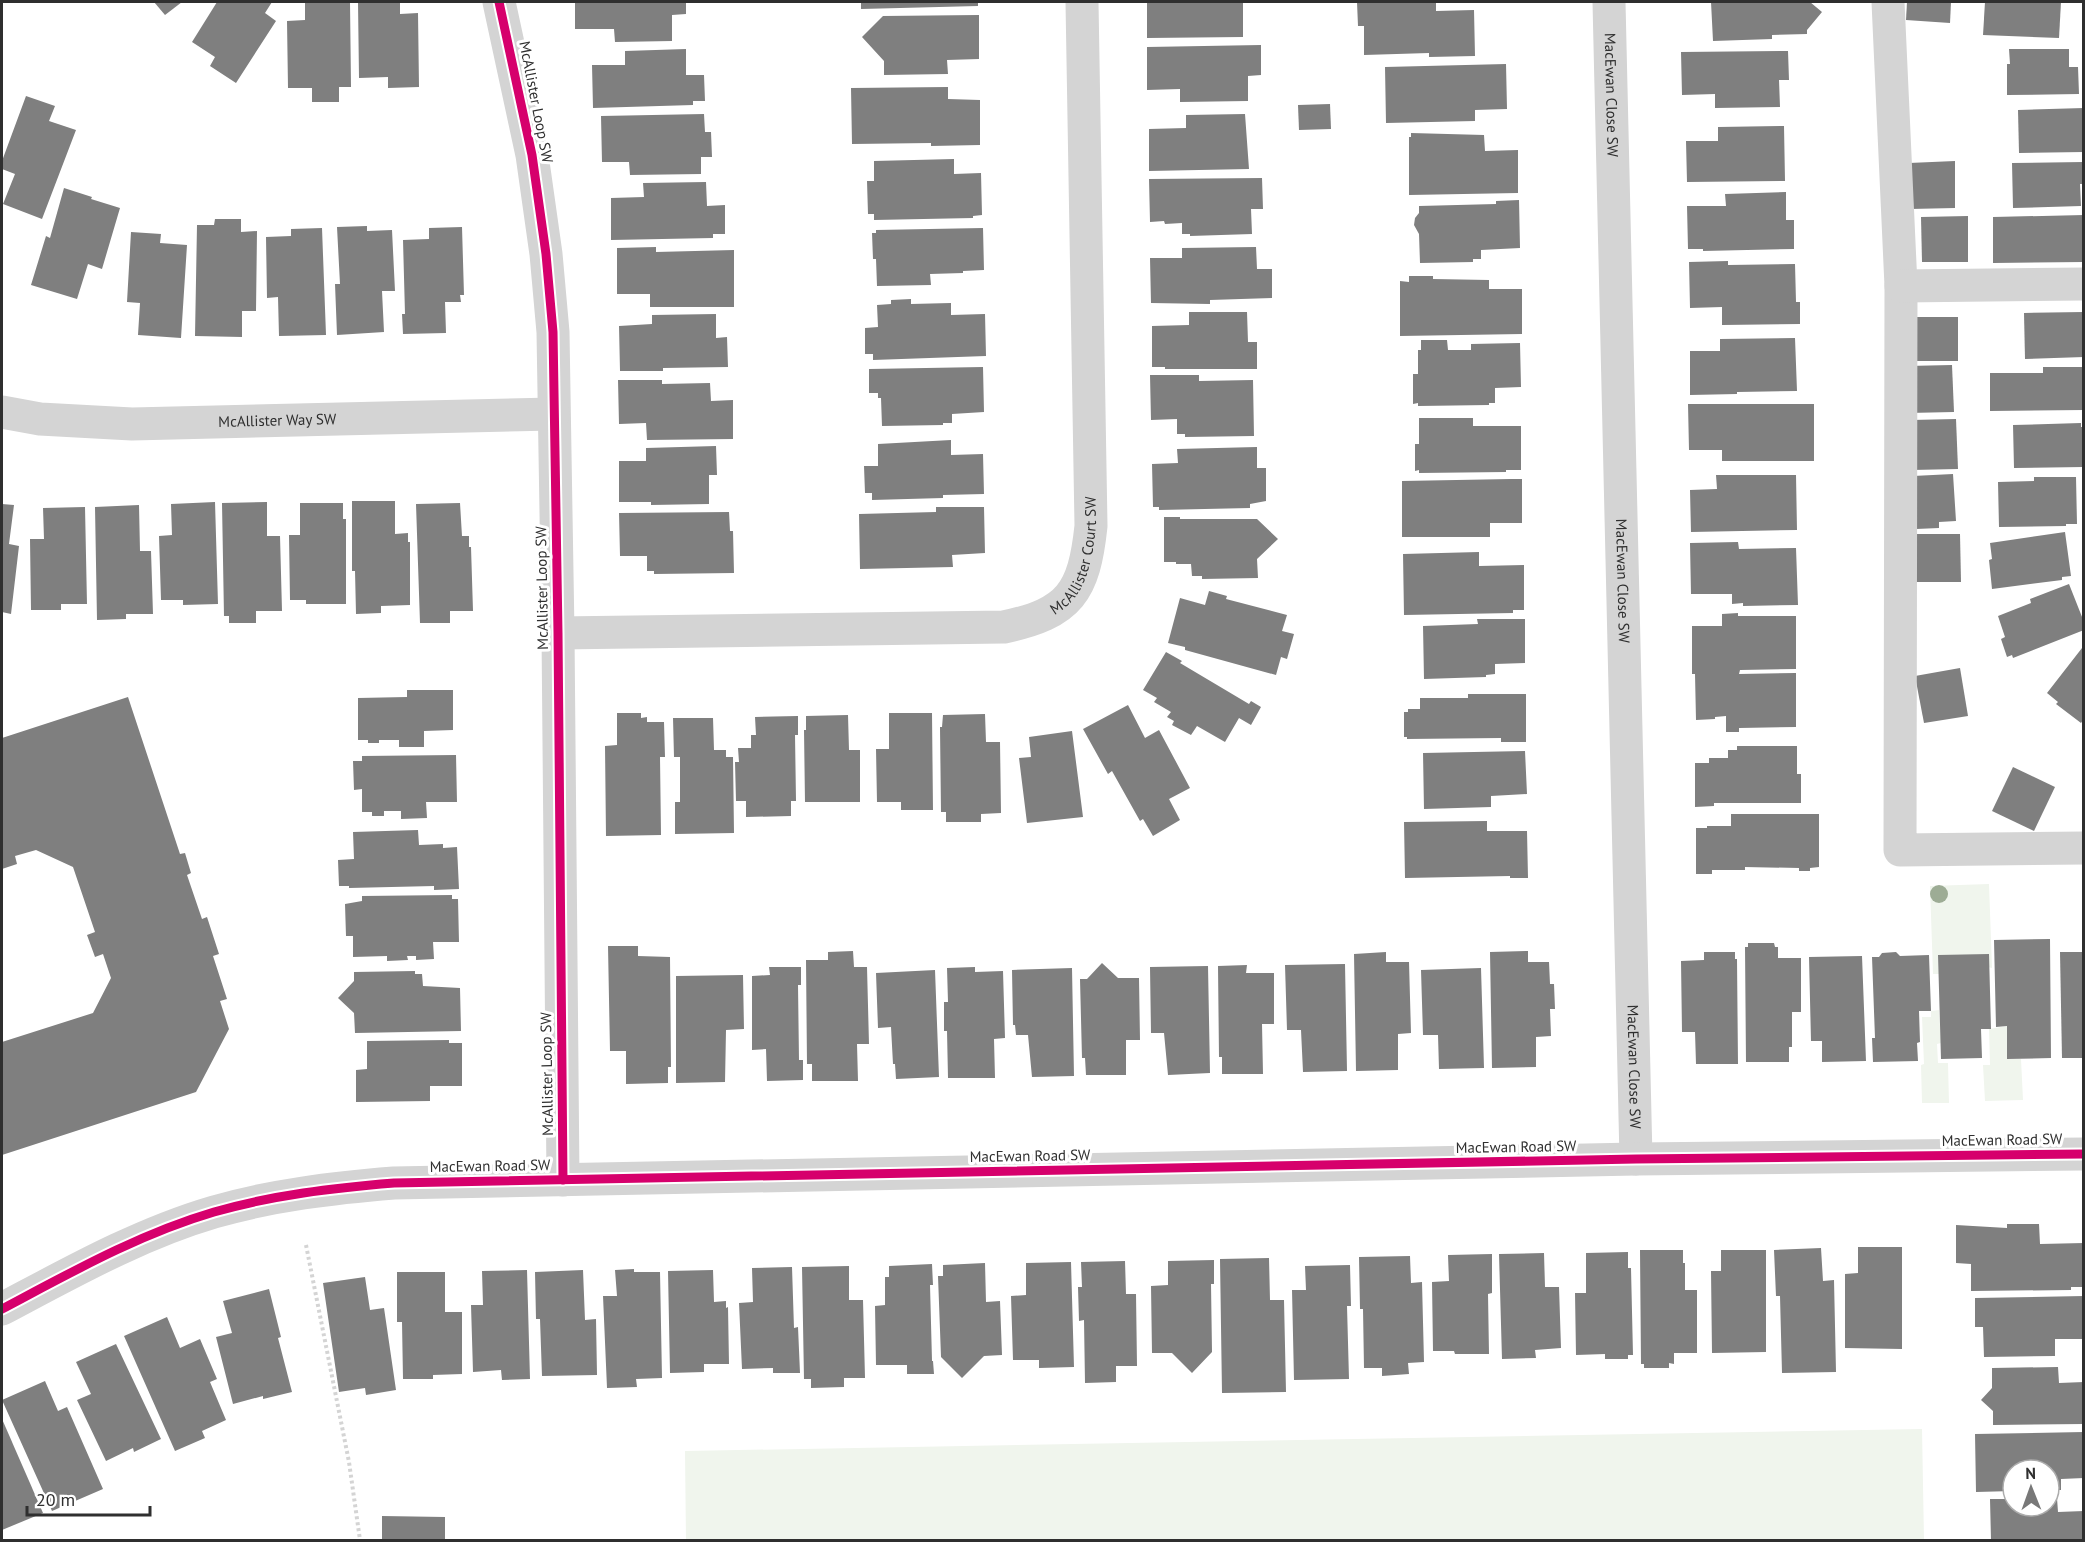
<svg xmlns="http://www.w3.org/2000/svg" width="2085" height="1542" font-family="'PT Sans',sans-serif">
  <style>
    .green { fill: #f0f5ed }
    .building { fill: #7f7f7f }
    .lines { fill: none; stroke-linecap: round; stroke-linejoin: round }
    .path { stroke: #d4d4d4; stroke-width: 4; stroke-dasharray: 3 3; stroke-linecap: butt }
    .minor { stroke: #d4d4d4; stroke-width: 33 }
    .cycleway-casing { stroke: #fff; stroke-width: 13 }
    .cycleway { stroke: #d6006c; stroke-width: 9 }
    .tree { fill: #9dac95 }
    .labels { text-anchor: middle; stroke-width: 6; stroke-linejoin: round; paint-order: stroke }
    .street-label { font-size: 15px; fill: #2f2f2f; stroke: #fff }
  </style>
  <rect width="100%" height="100%" fill="#fff"/>
  <g class="green">
    <path d="M1989 884 1992 968 1938 955 1939 974H1933L1930 886Z"/>
    <path d="M1939 1010 1941 1043 1937 1044 1938 1063H1948L1949 1103H1922L1921 1065 1924 1064 1922 1017H1931V1011Z"/>
    <path d="M2007 1026V1059H2021L2023 1100 1985 1101 1983 1065H1990L1989 1029Z"/>
    <path d="M1922 1429 1924 1540H686L685 1451Z"/>
  </g>
  <g class="building">
    <path d="M154 2H182L165 15Z"/>
    <path d="M217 2H272L265 13 276 21 236 83 210 66 215 57 192 42Z"/>
    <path d="M305 2H350L351 87H339V102H312V88H288L287 21 305 20Z"/>
    <path d="M358 2H400V14L418 13 419 87 388 88V77L359 78Z"/>
    <path d="M575 2H686V14L672 15V41L615 42 614 29H575Z"/>
    <path d="M861 2H978V6L861 9Z"/>
    <path d="M1147 2H1243V37L1147 38Z"/>
    <path d="M1357 2H1436V11L1474 10 1475 56 1429 57V53L1364 55V26H1358Z"/>
    <path d="M1711 2H1810L1822 12 1807 30V34L1772 35V39L1713 41Z"/>
    <path d="M1907 2H1951L1950 23 1906 20Z"/>
    <path d="M1985 2H2061L2059 38 1983 35Z"/>
    <path d="M979 15V59L947 60 948 74 884 75V61L862 37 883 16Z"/>
    <path d="M1261 45V75L1248 76V101L1180 102V89L1147 90V47Z"/>
    <path d="M686 49V75H704L705 101H693V105L593 108 592 65H625V51Z"/>
    <path d="M2009 49H2069V67H2078L2079 94 2007 95V64H2010Z"/>
    <path d="M1788 51 1789 80H1779L1780 107 1715 108V94L1682 95 1681 52Z"/>
    <path d="M1506 64 1507 109 1475 110V121L1386 123 1385 67Z"/>
    <path d="M948 87V99L980 100V145L931 146V143L852 144 851 88Z"/>
    <path d="M26 96 55 106 49 121 76 130 42 219 3 204 15 174 2 169V161Z"/>
    <path d="M1330 104 1331 129 1299 130 1298 105Z"/>
    <path d="M2084 108V152L2019 153 2018 110Z"/>
    <path d="M704 114 705 132H711L712 157H701V174L630 175 629 162H602L601 116Z"/>
    <path d="M1245 114 1249 169 1149 171V129L1186 128V115Z"/>
    <path d="M1784 126 1785 181 1687 182 1686 141H1718V127Z"/>
    <path d="M1411 133 1484 135 1485 151 1518 150V193L1409 195V137H1411Z"/>
    <path d="M954 159V174L981 173 982 215 973 216V218L874 220V214H868L867 181H874V161Z"/>
    <path d="M1955 161V208L1910 209 1909 163Z"/>
    <path d="M2084 162V184H2080L2081 206 2013 208 2012 163Z"/>
    <path d="M1262 178 1263 209H1251L1252 234 1190 236V234H1182V223L1165 224 1164 221 1150 222 1149 179Z"/>
    <path d="M706 182 707 206 725 205V234H713V238L611 240V198L644 197 643 183Z"/>
    <path d="M64 188 92 197 91 199 120 208 102 269 88 264 77 299 31 285 46 236 50 238Z"/>
    <path d="M1786 192V220H1794V249L1703 251V249H1688L1687 206H1726L1725 194Z"/>
    <path d="M1519 200 1520 248 1481 250V259H1473V262L1420 263 1419 234 1414 225 1415 218 1419 213V206L1496 204V201Z"/>
    <path d="M2084 215V262L1993 263V217Z"/>
    <path d="M1968 216V262H1922L1921 217Z"/>
    <path d="M215 219H241V232L257 231 256 311H242V337L195 336 197 225H214Z"/>
    <path d="M367 226V231L392 230 395 291H382L384 332 337 335 335 284H340L337 227Z"/>
    <path d="M462 227 464 295H460L461 302H445L446 333 403 334 402 314H405L403 240 429 239V228Z"/>
    <path d="M322 228 326 335 279 336 278 297 267 298 266 237 291 236V229Z"/>
    <path d="M983 228 984 270 963 271V273L930 274 931 285 877 286 876 259H873L872 233H876V230Z"/>
    <path d="M131 232 161 234 160 243 187 245 181 338 138 335 140 303 127 302Z"/>
    <path d="M656 247V252L734 250V307H650V294H617V248Z"/>
    <path d="M1256 247 1257 269H1272V298L1210 300V304L1151 303 1150 258H1182V248Z"/>
    <path d="M1728 261V265L1795 264 1796 302H1800V324L1722 325V307L1690 308 1689 262Z"/>
    <path d="M1409 276H1433V279L1489 280V289H1522V334L1400 336V281L1409 282Z"/>
    <path d="M911 299V304L951 303V315L985 314 986 356 873 360V354H865V328L878 327 877 305 891 304V300Z"/>
    <path d="M1189 312H1247L1248 342H1257V369H1165V367H1152V326L1189 325Z"/>
    <path d="M2084 312V357L2025 359 2024 313Z"/>
    <path d="M716 314V338L727 337 728 367 663 368V371H620L619 326 652 324V315Z"/>
    <rect x="1911" y="317" width="47" height="44"/>
    <path d="M1795 338 1797 391 1737 392V394L1690 395V351H1720V339Z"/>
    <path d="M1421 340H1447L1448 350H1471V344L1520 343 1521 387 1495 388V403H1489V405L1418 406V403L1413 404V374H1418V350H1421Z"/>
    <path d="M1952 365 1954 412 1908 413 1907 366Z"/>
    <path d="M983 367 984 412 952 414V423H943V425L882 426 881 398H878V393H869V369Z"/>
    <path d="M2043 367H2084V410L1990 411V373H2043Z"/>
    <path d="M1150 375H1199V381L1253 380 1254 436 1185 437V434H1177V419L1151 420Z"/>
    <path d="M618 380H662V384L710 383 711 401 733 400V439L647 440 646 423 619 424Z"/>
    <path d="M1688 404H1814V461H1722V450H1689Z"/>
    <path d="M1419 418H1473V426H1521V470H1506V472L1419 473V470L1415 471V444H1419Z"/>
    <path d="M1956 419 1958 469 1912 470 1911 420Z"/>
    <path d="M2081 423V427H2084L2083 467 2014 468 2013 425Z"/>
    <path d="M951 440V455L983 454 984 494 943 495V498L872 500V493H865L864 466H878V444Z"/>
    <path d="M716 446 717 475H709V504L651 505V502H619V461H646V448Z"/>
    <path d="M1257 447V468H1266V501L1250 504V508L1159 510V507H1153L1152 464 1178 463 1177 449Z"/>
    <path d="M1953 474 1956 521 1939 522V528L1916 529 1913 476Z"/>
    <path d="M1716 475H1796L1797 530 1691 532 1690 490 1717 489Z"/>
    <path d="M2034 477H2076L2077 524H2066V526L1999 527 1998 482 2034 481Z"/>
    <path d="M1511 479H1522V523H1490V537H1402V481Z"/>
    <path d="M352 501H395V534L408 533V542H410V605L381 606V613L356 614 355 571H352Z"/>
    <path d="M215 502 218 604 183 605V600H161L159 536 172 535 171 504Z"/>
    <path d="M267 502V536H280L282 611H256V623H229V616H224L222 503Z"/>
    <path d="M300 503H343V519H346V604H306V600H290L289 535H300Z"/>
    <path d="M460 503 462 536H469V547H471L473 611H450V623H420L416 504Z"/>
    <path d="M2 504 14 505 9 544 19 546 11 614 2 612Z"/>
    <path d="M139 505 140 551H151L153 614H126V619L97 620 95 507Z"/>
    <path d="M85 507 87 604H61V610H31L30 539H44L43 508Z"/>
    <path d="M936 507H984L985 553 952 555 953 567 860 569 859 514 936 512Z"/>
    <path d="M729 512 730 531H733L734 573 654 574V571H647V556H620L619 513Z"/>
    <path d="M1164 517H1180V519H1257L1278 539 1257 559 1258 578 1202 579V576H1192L1191 564H1176V562H1164Z"/>
    <path d="M2065 532 2071 576 2062 577V580L1992 589 1989 560 1992 559 1990 543Z"/>
    <path d="M1914 534H1960L1961 582H1915Z"/>
    <path d="M1738 542 1739 549 1796 548 1798 605 1743 606V603L1732 604V594H1691L1690 543Z"/>
    <path d="M1479 552V566L1524 565V610H1513V613L1404 615 1403 554Z"/>
    <path d="M2069 584 2084 622V630L2013 658 2012 655 2007 657 2001 639 2005 637 1998 616 2031 603 2030 599Z"/>
    <path d="M1209 591 1227 596 1226 599 1287 615 1282 631 1294 634 1287 659 1281 657 1276 675 1185 650V647L1168 643 1180 598 1205 605Z"/>
    <path d="M1738 613V616H1796V669L1740 670 1739 674 1796 673V727L1739 728V732H1726V716L1715 717V719L1696 720 1695 674H1692V626H1722V614Z"/>
    <path d="M1477 619H1525V663L1495 664V674L1486 675V677L1424 679 1423 626 1478 624Z"/>
    <path d="M2082 648 2084 719 2081 723 2056 704 2058 702 2047 693Z"/>
    <path d="M1166 652 1182 661 1180 663 1249 704 1251 701 1261 707 1251 725 1239 718 1225 742 1197 726 1191 735 1172 725 1174 721 1167 717 1171 712 1154 702 1157 698 1143 690Z"/>
    <path d="M1960 668 1968 716 1924 723 1915 676Z"/>
    <path d="M407 690H453V730L424 731V747H399V740H379V743H368V740H358V698L407 697Z"/>
    <path d="M1468 694H1526V742H1501V738L1407 739V737H1404V712H1408V709H1420V698H1468Z"/>
    <path d="M128 697 180 854 185 853 191 873 187 875 202 919 207 917 219 954 213 956 227 999 220 1001 229 1029 196 1092 2 1155V1042L93 1013 111 978 103 954 95 957 87 935 95 932 73 867 36 850 15 856 17 864 2 869V738Z"/>
    <path d="M1128 705 1145 738 1159 730 1190 788 1169 799 1180 820 1153 836 1143 819 1140 821 1112 771 1108 774 1083 729Z"/>
    <path d="M617 713H641V718L647 717V722H664L665 757H660L661 835 606 836 605 746 617 745Z"/>
    <path d="M889 713H932L933 810H901V802H877L876 749H889Z"/>
    <path d="M985 714 986 742H1000L1001 813 981 814V822H946V812H941L940 727H942L943 715Z"/>
    <path d="M848 715 849 750H860V802H805L804 730H806V716Z"/>
    <path d="M798 716V735H795L796 801H791V816L746 817V801H736L735 762H739L738 748H751V735H756L755 717Z"/>
    <path d="M673 718H713L714 750H726V757H733L734 833 675 834V802H680V757H674Z"/>
    <path d="M1072 731 1083 817 1027 823 1019 758 1031 757 1029 737Z"/>
    <path d="M1737 746H1797V774H1801V803H1714V806L1695 807V763H1709V758H1728V750H1737Z"/>
    <path d="M1525 751 1527 794 1491 796V807L1424 809 1423 753Z"/>
    <path d="M456 755 457 802H426L427 818 401 819V811H384V816H372V812H362V789L354 790 353 761H362V756Z"/>
    <path d="M2013 767 2055 787 2034 831 1992 811Z"/>
    <path d="M1731 814H1819V867L1810 868V871H1799V868L1745 867V870H1712V874H1696V828H1707V826H1731Z"/>
    <path d="M1487 821V831H1527L1528 878H1510V876L1405 878 1404 822Z"/>
    <path d="M418 830 419 845 443 844V848L457 847 459 889 434 890V886L349 888V886H339L338 860 354 859 353 832Z"/>
    <path d="M452 895V899H458L459 942H433L434 959 416 960V956H407L408 960 387 961V956L353 957V936H346L345 904 362 901V896Z"/>
    <path d="M2050 939 2051 1058 2007 1059V1026L1996 1027 1994 940Z"/>
    <path d="M1748 943H1774L1775 947H1778V958H1801V1012H1792V1047H1789V1062H1746L1745 947H1748Z"/>
    <path d="M608 946H638V956L670 957 671 1067H668V1083L626 1084V1051H610Z"/>
    <path d="M853 951 854 967H867L869 1044H857L858 1081H812V1064H807L806 960H828V952Z"/>
    <path d="M1528 951V962H1549L1550 984H1554L1555 1009H1550L1551 1036 1536 1037V1067L1492 1068 1490 952Z"/>
    <path d="M1386 952V962H1409L1411 1033 1398 1034V1070L1356 1071 1354 954Z"/>
    <path d="M1704 952H1735V959H1737L1738 1064H1696L1695 1032H1682L1681 961 1704 960Z"/>
    <path d="M1896 952 1900 956 1929 955 1931 1011H1919L1920 1042 1917 1043 1918 1061 1873 1062 1872 1038H1875L1872 957H1879L1882 953Z"/>
    <path d="M2060 952H2084V1058H2062Z"/>
    <path d="M1989 954 1991 1029H1981L1982 1058 1941 1059 1938 955Z"/>
    <path d="M1862 956 1866 1061 1822 1062V1041H1811L1809 957Z"/>
    <path d="M1102 963 1118 978H1139L1140 1040H1126V1075H1086L1085 1058H1082L1080 979H1087Z"/>
    <path d="M1345 964 1347 1071 1303 1072 1301 1030H1287L1285 965Z"/>
    <path d="M1247 965 1246 973H1274V1024H1262L1263 1074H1222V1057H1219L1218 966Z"/>
    <path d="M1208 966 1210 1073 1168 1075 1164 1033H1151L1150 967Z"/>
    <path d="M769 967H801V985H798L799 1060H803V1080L767 1081 766 1049 752 1050V976L770 975Z"/>
    <path d="M975 967V972L1003 971 1005 1038 994 1039 995 1078H948L947 1031H944V1002H948L947 968Z"/>
    <path d="M1072 968 1074 1076 1032 1077 1028 1035H1016L1015 1025H1013L1012 970Z"/>
    <path d="M1481 968 1484 1068 1439 1069 1438 1035H1423L1421 970Z"/>
    <path d="M935 970 939 1077 896 1079 895 1064H893L891 1027 878 1028 876 973Z"/>
    <path d="M415 971V974H422L423 986 460 988 461 1031 355 1033 354 1013 338 998 354 981V972Z"/>
    <path d="M743 975 744 1029 726 1030 725 1082 676 1083V976Z"/>
    <path d="M449 1040V1043H462V1086H430V1101L356 1102V1070L367 1069V1041Z"/>
    <path d="M2007 1224H2039L2040 1244 2084 1243V1287H2071V1290L1971 1291V1264L1956 1263V1225L2007 1228Z"/>
    <path d="M1858 1247H1902V1349L1845 1348V1274L1858 1273Z"/>
    <path d="M1821 1248 1823 1281 1834 1280 1836 1372 1782 1373 1780 1296H1776L1774 1250Z"/>
    <path d="M1640 1250H1683V1263H1685V1290H1697V1353H1674V1364L1669 1363V1368H1644V1364H1641Z"/>
    <path d="M1721 1250H1766V1352L1712 1353 1711 1271H1721Z"/>
    <path d="M1628 1252V1268H1631L1633 1355H1628V1359H1605V1354L1576 1355 1575 1293H1586V1253Z"/>
    <path d="M1544 1253 1545 1287H1559L1561 1348 1535 1350 1536 1358 1502 1359 1499 1254Z"/>
    <path d="M1492 1254V1293L1488 1294 1489 1354H1455L1454 1351H1433L1432 1282 1449 1281 1448 1255Z"/>
    <path d="M1410 1256 1411 1283 1422 1282 1424 1362 1408 1363 1409 1374 1382 1376V1368H1364L1363 1309H1360L1359 1257Z"/>
    <path d="M1269 1258 1270 1300H1284L1286 1392 1222 1393 1220 1259Z"/>
    <path d="M1214 1260V1284H1211L1212 1352 1192 1373 1172 1353H1152L1151 1286 1168 1285V1261Z"/>
    <path d="M1125 1261 1126 1294H1136L1137 1366H1116V1382L1085 1383 1084 1320 1079 1321 1078 1287H1082L1081 1262Z"/>
    <path d="M1071 1262 1074 1367 1039 1368V1360H1013L1011 1296 1026 1295V1263Z"/>
    <path d="M985 1263 986 1302 1000 1301 1002 1355 984 1356 962 1378 941 1357 938 1276H943V1265Z"/>
    <path d="M932 1264 933 1285H930L932 1361H933L934 1374H907V1365H876L875 1306 885 1305V1277H889V1266Z"/>
    <path d="M1350 1265 1351 1306H1347L1349 1379 1294 1380 1292 1290H1306L1305 1266Z"/>
    <path d="M849 1266V1300H863L865 1378H844V1387L811 1388V1379H804L802 1267Z"/>
    <path d="M792 1267 794 1328 798 1327 800 1373H773V1368L742 1369 739 1303 753 1302 752 1268Z"/>
    <path d="M634 1269V1272H660L662 1378 636 1379 637 1387 607 1388 603 1296H617L615 1270Z"/>
    <path d="M527 1270 530 1379 502 1380 501 1370 473 1372 471 1305H483L482 1271Z"/>
    <path d="M583 1270 585 1320 596 1319 597 1375 542 1376 540 1319H536L535 1272Z"/>
    <path d="M713 1270 714 1302 726 1301V1308L728 1307 729 1364H704V1372L670 1373 668 1271Z"/>
    <path d="M397 1272H445V1312H462V1374L433 1375V1379H403L402 1322H397Z"/>
    <path d="M365 1277 370 1310 384 1308 396 1390 366 1395 365 1388 339 1392 323 1283Z"/>
    <path d="M269 1289 281 1337 278 1338 292 1392 263 1399V1396L233 1404 216 1337 232 1333 223 1301Z"/>
    <path d="M2084 1296V1339H2055V1356L1984 1357 1983 1327H1975V1298Z"/>
    <path d="M167 1317 180 1348 200 1339 217 1379 210 1382 226 1420 202 1431 205 1438 175 1451 124 1336Z"/>
    <path d="M116 1344 161 1439 134 1452 133 1448 106 1461 77 1400 91 1394 76 1362Z"/>
    <path d="M2058 1367 2059 1383 2084 1382V1424L1993 1425V1411L1981 1400 1992 1388V1368Z"/>
    <path d="M45 1381 58 1411 67 1407 103 1489 52 1511 2 1400Z"/>
    <path d="M2 1419 43 1513 2 1530Z"/>
    <path d="M2084 1432V1478L2061 1479V1490H2049V1470H2013V1491L1976 1492 1975 1434Z"/>
    <path d="M2049 1498H2057L2058 1512 2084 1511V1540H1991L1990 1499H2013V1506H2049Z"/>
    <path d="M382 1516 445 1517V1540H382Z"/>
  </g>
  <g class="lines">
    <path class="path" d="M306 1245 349 1462 360 1540"/>
    <g class="minor">
      <path d="M499 2 532 155 546 254 553 332 558 633 563 1180"/>
      <path id="s1" d="M1609 2 1636 1159"/>
      <path d="M1888 2 1901 286 1900 850 2084 848"/>
      <path d="M1901 286 2084 284"/>
      <path id="s2" d="M2 412 40 419 132 424 553 414"/>
      <path id="s3" d="M558 633 1004 627C1070 613 1084 592 1091 526L1082 2"/>
      <path d="M2 1309C70 1273 139 1234 214 1212 273 1195 333 1188 394 1183L1636 1159 2084 1154"/>
    </g>
    <defs>
      <g id="cycleway">
        <path d="M499 2 532 155 546 254 553 332 558 633 563 1180"/>
        <path d="M2 1309C70 1273 139 1234 214 1212 273 1195 333 1188 394 1183L1636 1159 2084 1154"/>
      </g>
    </defs>
    <use href="#cycleway" class="cycleway-casing"/>
    <use href="#cycleway" class="cycleway"/>
  </g>
  <circle class="tree" cx="1939" cy="894" r="9"/>
  <g class="labels">
    <g class="street-label">
      <text dy="5" stroke="none"><textPath href="#s1" startOffset="93">MacEwan Close SW</textPath></text>
      <text transform="translate(536 102) rotate(79)" y="5">McAllister Loop SW</text>
      <text dy="5" stroke="none"><textPath href="#s2" startOffset="276">McAllister Way SW</textPath></text>
      <text dy="5" stroke="none"><textPath href="#s3" startOffset="560">McAllister Court SW</textPath></text>
      <text dy="5" stroke="none"><textPath href="#s1" startOffset="579">MacEwan Close SW</textPath></text>
      <text transform="translate(542 588) rotate(-91)" y="5">McAllister Loop SW</text>
      <text dy="5" stroke="none"><textPath href="#s1" startOffset="1065">MacEwan Close SW</textPath></text>
      <text transform="translate(547 1074) rotate(-91)" y="5">McAllister Loop SW</text>
      <text transform="translate(2002 1140) rotate(-1)" y="5">MacEwan Road SW</text>
      <text transform="translate(1516 1147) rotate(-1)" y="5">MacEwan Road SW</text>
      <text transform="translate(1030 1156) rotate(-1)" y="5">MacEwan Road SW</text>
      <text transform="translate(490 1166) rotate(-1)" y="5">MacEwan Road SW</text>
    </g>
  </g>
  <rect width="2085" height="1542" fill="none" stroke="#2f2f2f" stroke-width="6"/>
  <g transform="translate(2031 1488) rotate(359)"><circle r="28" fill="#ffffff" stroke="#acacac" stroke-width="1.5"/>
  <path d="M0-4.5L10 22L0 15L-10 22Z" fill="#787878"/>
  <text y="-9" font-size="16" font-weight="bold" text-anchor="middle" fill="#2f2f2f">N</text>
  </g>
  <path d="M27 1506v9h123v-9" fill="none" stroke="#2f2f2f" stroke-width="3"/>
  <text x="36" y="1506" font-size="18" fill="#2f2f2f" stroke="#ffffff" stroke-width="4.5" paint-order="stroke">20 m</text>
</svg>
